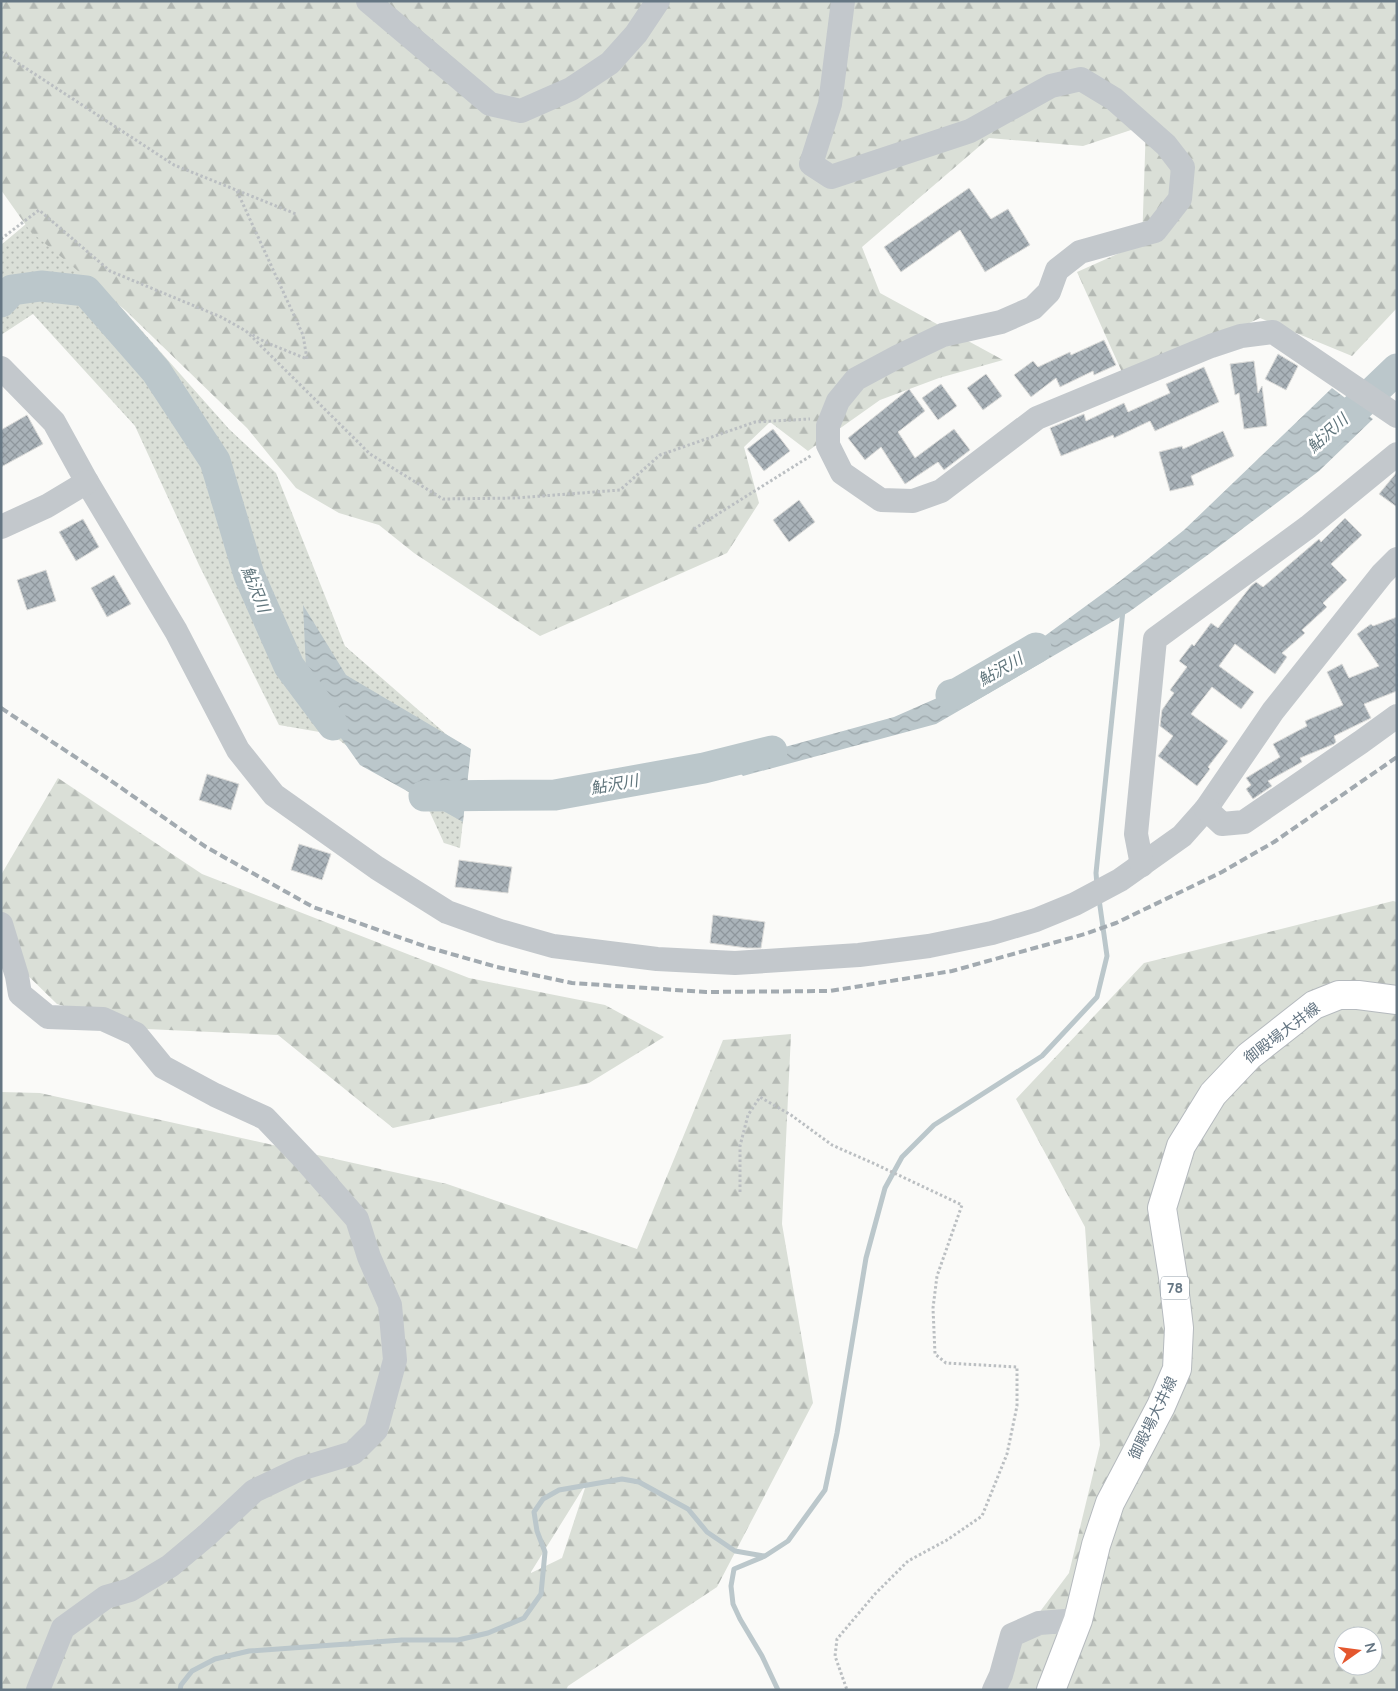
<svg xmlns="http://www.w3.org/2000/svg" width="1398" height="1691" font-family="Manrope,'Noto Sans JP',sans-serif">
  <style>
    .grass { fill: url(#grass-dots) }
    .forest { fill: url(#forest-firs); fill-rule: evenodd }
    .water { fill: url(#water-waves) }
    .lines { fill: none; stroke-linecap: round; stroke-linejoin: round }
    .stream { stroke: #bbc7cb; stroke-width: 5 }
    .river { stroke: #bbc7cb; stroke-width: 31 }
    .building { fill: url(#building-cross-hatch); stroke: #dcdcda }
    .major-casing { stroke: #b5babe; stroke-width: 30 }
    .path { stroke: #bbbfc2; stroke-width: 3; stroke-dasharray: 2.5 2.5; stroke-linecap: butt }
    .minor { stroke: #c3c8cc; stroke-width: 24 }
    .major { stroke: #fff; stroke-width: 28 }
    .rail { stroke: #a2aab0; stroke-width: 4; stroke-dasharray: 8 4; stroke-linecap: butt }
    .labels { text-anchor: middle; stroke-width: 5; stroke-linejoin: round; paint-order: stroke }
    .shield { fill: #fff; stroke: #939fa8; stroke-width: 1 }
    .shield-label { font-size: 14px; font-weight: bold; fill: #657683 }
    .street-label { font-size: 15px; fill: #657683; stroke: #fff }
    .water-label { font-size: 16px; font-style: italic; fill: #60757c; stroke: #fff }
  </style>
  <defs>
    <pattern id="grass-dots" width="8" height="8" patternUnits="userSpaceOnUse" patternTransform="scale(1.25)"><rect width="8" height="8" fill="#dadfd7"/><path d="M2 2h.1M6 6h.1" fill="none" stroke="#b4b9b4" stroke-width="1.8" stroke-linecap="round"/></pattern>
    <pattern id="forest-firs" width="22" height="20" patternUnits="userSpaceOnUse" patternTransform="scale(1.25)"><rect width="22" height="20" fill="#dadfd7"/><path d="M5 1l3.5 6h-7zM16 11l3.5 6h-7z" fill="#b4b9b4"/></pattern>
    <pattern id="water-waves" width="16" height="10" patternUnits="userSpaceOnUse" patternTransform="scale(1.25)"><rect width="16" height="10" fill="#bbc7cb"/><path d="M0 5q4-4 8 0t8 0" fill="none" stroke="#9ca6aa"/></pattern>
    <pattern id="building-cross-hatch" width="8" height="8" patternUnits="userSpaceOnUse" patternTransform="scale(1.25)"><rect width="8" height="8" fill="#aab3b9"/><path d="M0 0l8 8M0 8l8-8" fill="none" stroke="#8e969c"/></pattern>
  </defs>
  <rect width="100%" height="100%" fill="#fafaf8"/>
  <path class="grass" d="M26 224 119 305 229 429 276 473 345 646 470 755 460 848 444 843 427 806 331 734 279 725 199 565 135 426 33 314 1 335V245Z"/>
  <g class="forest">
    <path d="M1 1H1397V308L1352 356 1260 318 1126 381 1077 272 1142 243 1146 125 1083 146 989 138 862 247 880 293 1003 360 939 378 880 400 808 451 770 422 744 447 759 503 727 553 540 636 414 553 379 525 339 513 296 488 247 428 125 310 30 231 1 190Z"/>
    <path d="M58 778 202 874 469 978 605 1005 664 1037 589 1083 393 1128 278 1035 146 1029 57 1004 13 961 1 910V875Z"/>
    <path d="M1393 901 1397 902V1690H981L1069 1573 1100 1445 1085 1227 1016 1099 1144 963ZM1343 1636H1373V1666H1343Z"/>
    <path d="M791 1034 782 1224 813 1403 717 1587 568 1686 566 1690H1V1092L40 1093 447 1184 637 1249 723 1040ZM587 1482 562 1558 531 1573V1572Z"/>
  </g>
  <g class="water">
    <path d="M1332 388 1373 419 1319 471 1209 554 1129 612 936 724 743 776 730 762 894 717 994 673 1120 581 1184 530Z"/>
    <path d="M303 605 346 675 471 749 463 822 360 765 307 690Z"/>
  </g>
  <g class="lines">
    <g class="stream">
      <path d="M1097 885 1096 873 1123 610"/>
      <path d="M180 1690 181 1685 192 1671 215 1659 249 1651 402 1640H458L488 1633 524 1618 541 1594 545 1552 537 1531 534 1512 543 1499 559 1490 622 1479 639 1482 688 1509 707 1532 735 1551 764 1556"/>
      <path d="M778 1690 762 1656 740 1619 733 1604 731 1586 734 1569 765 1556 788 1541 825 1490 837 1433 866 1258 885 1188 902 1157 934 1125 1042 1056 1097 997 1107 956 1099 899"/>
    </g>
    <g class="river">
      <path d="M1 302 12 290 41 286 86 291 156 371 215 461 249 575 289 666 333 725"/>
      <path d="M1326 437 1397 369"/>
      <path d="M951 695 958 693 1036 648"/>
      <path d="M424 796 555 795 704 768 772 751"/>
    </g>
  </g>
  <g class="building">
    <path d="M969 188 991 219 1008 209 1030 245 985 272 960 230 901 272 884 247Z"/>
    <path d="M1104 340 1116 365 1094 375 1093 371 1060 387 1056 378 1031 397 1014 375 1033 361 1038 367 1070 352 1071 355Z"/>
    <path d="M1278 354 1298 366 1286 390 1265 379Z"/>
    <path d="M1254 361 1258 393 1262 386 1267 426 1244 429 1239 393 1235 395 1230 364Z"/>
    <path d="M1204 367 1219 402 1155 431 1150 421 1114 438 1113 435 1061 456 1050 428 1084 414 1086 421 1124 403 1128 412 1170 393 1166 384Z"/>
    <path d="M986 374 1002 396 983 410 967 388Z"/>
    <path d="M941 384 957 406 938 420 922 398Z"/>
    <path d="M909 389 925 411 898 432 915 458 954 429 970 450 944 470 938 462 905 484 881 447 865 460 848 438Z"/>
    <path d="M27 415 43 444 1 467V430Z"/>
    <path d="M773 429 790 451 764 471 747 449Z"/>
    <path d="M1223 431 1234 456 1191 476 1194 485 1170 491 1159 452 1182 446 1183 449Z"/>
    <path d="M1397 472V507L1379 494Z"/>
    <path d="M799 500 815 522 789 542 773 520Z"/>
    <path d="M1345 518 1362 535 1331 564 1347 580 1323 603 1327 607 1302 630 1305 633 1282 653 1287 657 1275 674 1235 644 1219 666 1254 692 1241 709 1212 687 1191 714 1228 741 1208 767 1210 769 1197 786 1158 756 1173 736 1160 726 1162 710 1174 693 1170 690 1187 667 1179 661 1192 644 1194 646 1211 623 1218 628 1251 586 1256 582 1263 587 1319 539 1321 542Z"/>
    <path d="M83 519 99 547 76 561 59 532Z"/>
    <path d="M46 570 56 601 27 610 17 580Z"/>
    <path d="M114 575 131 604 107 617 91 588Z"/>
    <path d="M1397 617V691L1364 704 1371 718 1334 736 1336 742 1334 744 1300 758 1302 762 1268 781 1272 786 1253 799 1246 789 1251 785 1246 778 1280 757 1273 744 1307 726 1305 721 1343 705 1327 672 1342 664 1349 678 1379 666 1357 634 1371 624 1373 626Z"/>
    <path d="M207 774 239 784 231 810 199 800Z"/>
    <path d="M299 844 331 854 322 880 291 870Z"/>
    <path d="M459 860 512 867 508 893 455 887Z"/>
    <path d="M713 915 765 922 761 948H747L710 943Z"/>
  </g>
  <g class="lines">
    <defs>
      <path id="major" d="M1051 1690 1078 1620 1096 1545 1110 1503 1161 1406 1177 1369 1179 1328 1173 1277 1162 1208 1181 1146 1213 1094 1249 1056 1314 1005 1339 995H1358L1397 1000"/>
    </defs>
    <use href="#major" class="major-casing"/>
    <g class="path">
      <path d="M1 52 174 165 296 214"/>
      <path d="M237 191 303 335 307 359 265 342 251 334"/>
      <path d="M1 239 39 210 110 271 221 317 246 331"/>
      <path d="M246 331 370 454 443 499 516 498 620 490 660 455 755 422 810 419"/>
      <path d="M694 529 812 455"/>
      <path d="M740 1192V1146L748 1115 760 1097 791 1115 832 1145 875 1164 962 1205 937 1276 933 1308 935 1354 946 1363 1017 1367V1406L1007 1454 982 1516 947 1540 908 1561 875 1594 837 1639 835 1656 847 1690"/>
    </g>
    <g class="minor">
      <path d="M368 1 490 104 521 111 571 89 610 63 636 34 658 1"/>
      <path d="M843 1 830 104 811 164 831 177 970 131 1051 86 1081 79 1114 99 1166 145 1183 167 1180 199 1155 231 1080 252 1057 270 1049 292 1033 308 1001 322 943 335 897 357 856 379 838 401 828 426V445L842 473 881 500 913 501 941 491 1037 418 1211 346 1241 336 1273 332 1397 416"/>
      <path d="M1 368 54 422 87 482 176 631 238 750 274 795 377 868 447 912 500 931 553 946 657 959 735 963 859 955 929 946 992 933 1036 920 1075 904 1120 880 1182 836 1206 809 1273 711 1382 574 1397 559"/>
      <path d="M1 527 47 506 87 482"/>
      <path d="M1206 809 1222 824 1244 822 1361 742 1397 716"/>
      <path d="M1142 865 1136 834 1155 639 1308 527 1397 454"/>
      <path d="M1 924 17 976 20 994 48 1017 103 1019 136 1034 163 1067 215 1095 265 1118 306 1161 357 1219 369 1257 390 1305 395 1360 376 1430 353 1453 300 1469 254 1491 207 1535 170 1566 130 1590 106 1597 63 1628 38 1690"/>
      <path d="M994 1690 1001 1675 1012 1635 1039 1623 1078 1620"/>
    </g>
    <use href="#major" class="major"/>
    <path class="rail" d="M1 708 107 778 206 847 313 907 427 947 497 967 572 983 706 992 830 991 952 971 1085 934 1116 923 1222 872 1274 842 1397 757"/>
  </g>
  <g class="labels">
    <rect class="shield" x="1161" y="1276.5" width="28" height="23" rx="4"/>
    <g class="shield-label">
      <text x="1175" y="1293">78</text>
    </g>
    <g class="street-label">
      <text transform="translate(1282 1033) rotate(-37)" y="5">御殿場大井線</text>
      <text transform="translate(1153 1418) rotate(-64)" y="5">御殿場大井線</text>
    </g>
    <g class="water-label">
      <text transform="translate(1327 433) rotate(-42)" y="6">鮎沢川</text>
      <text transform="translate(256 589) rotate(68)" y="6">鮎沢川</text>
      <text transform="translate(1000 669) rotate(-30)" y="6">鮎沢川</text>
      <text transform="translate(614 784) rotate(-10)" y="6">鮎沢川</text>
    </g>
  </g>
  <rect width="1398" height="1691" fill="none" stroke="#657683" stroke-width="5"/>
  <g transform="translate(1358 1651) rotate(76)"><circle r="24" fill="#ffffff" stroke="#c1c8cd"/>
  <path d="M0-4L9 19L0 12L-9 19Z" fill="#e4572e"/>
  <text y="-8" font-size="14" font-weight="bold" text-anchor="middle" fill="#657683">N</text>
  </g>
</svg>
